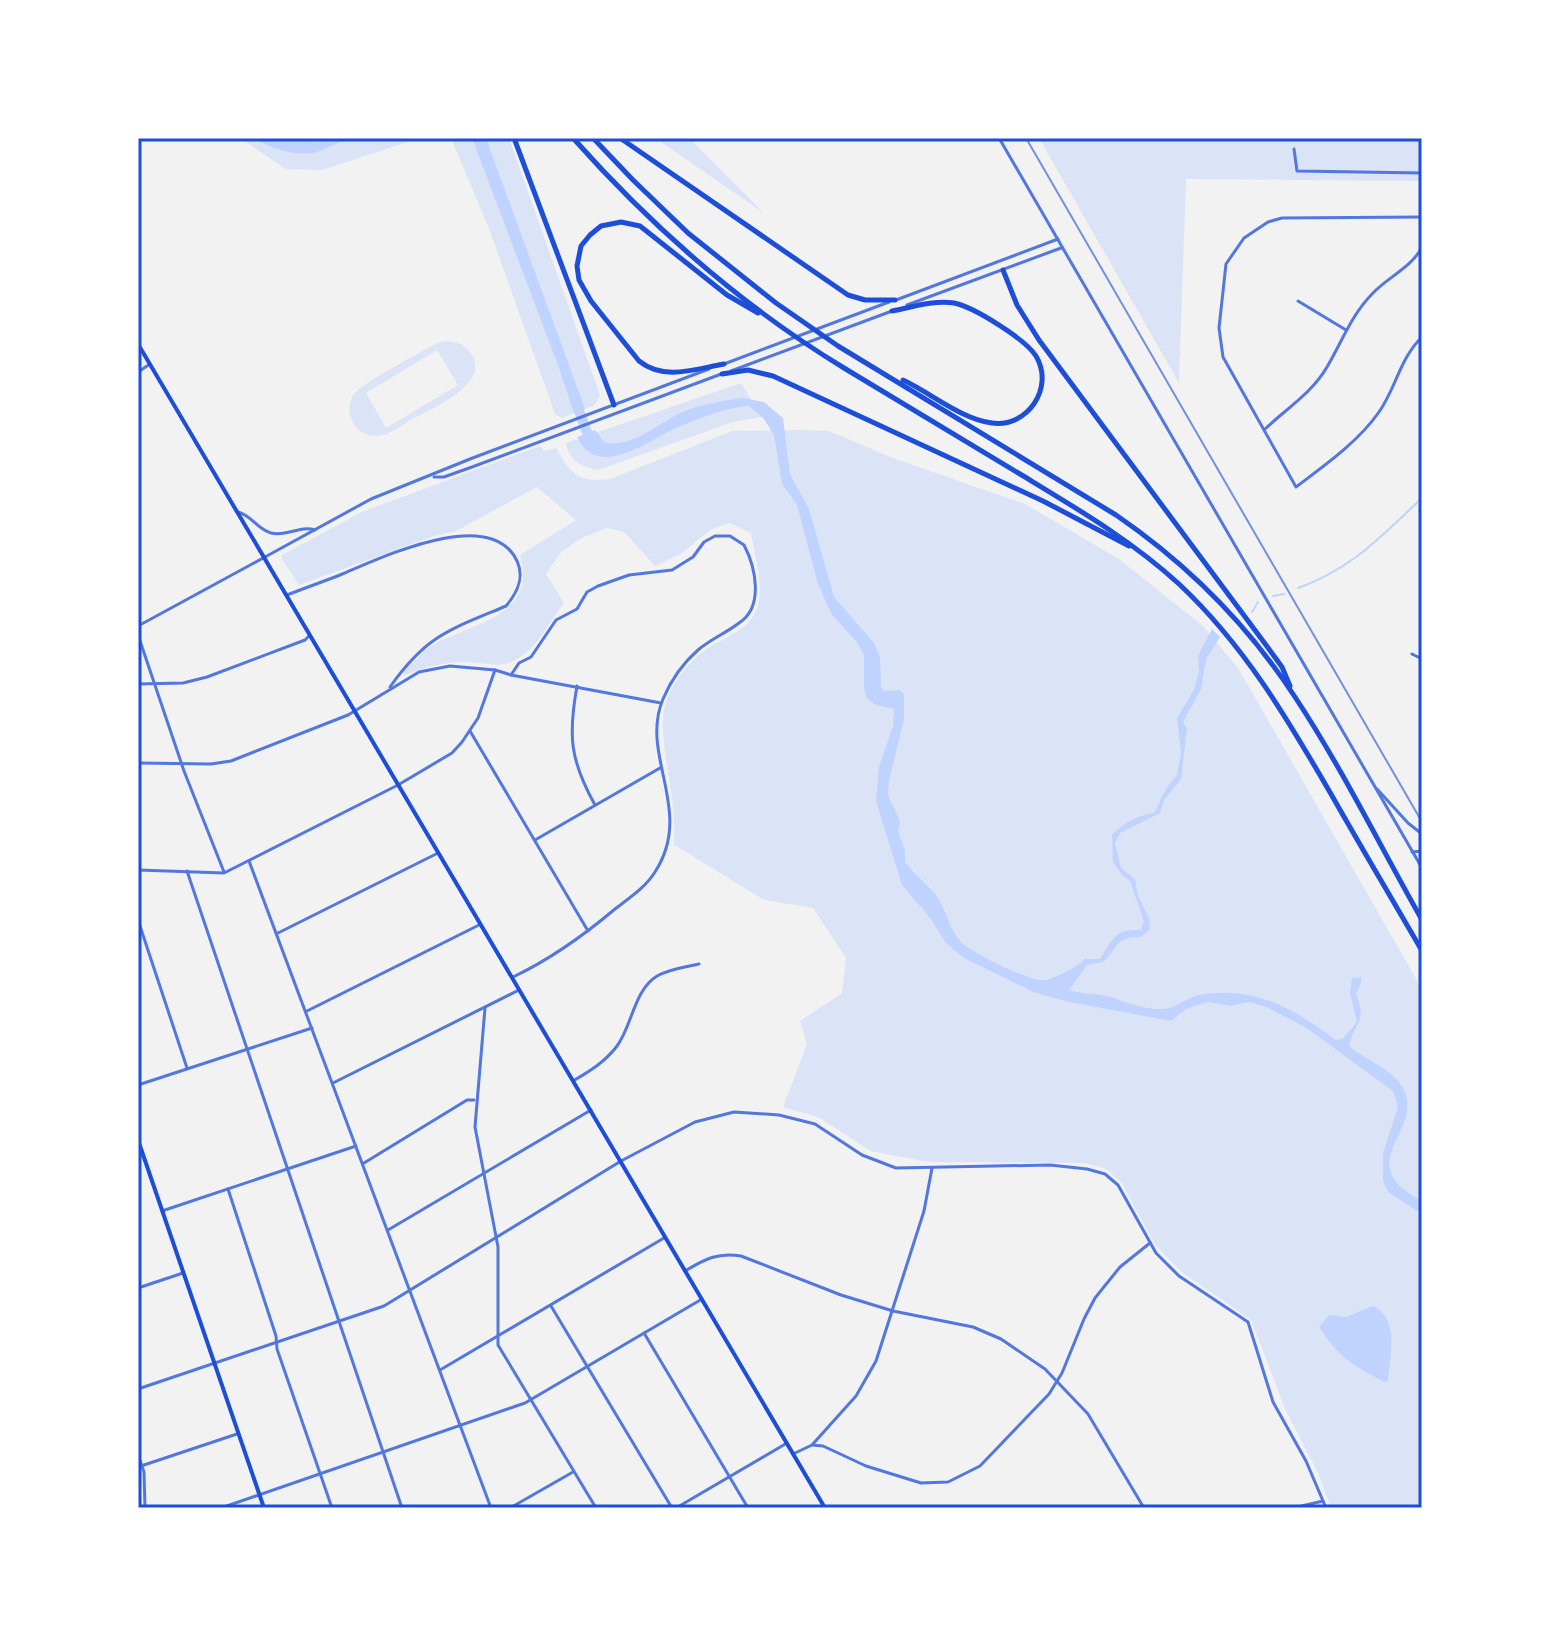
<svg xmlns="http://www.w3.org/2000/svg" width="1560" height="1646" font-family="'DM Sans',sans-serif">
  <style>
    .green { fill: #dbe4f7; fill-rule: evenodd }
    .water { fill: #bfd3fe }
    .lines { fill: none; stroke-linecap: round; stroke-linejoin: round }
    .stream { stroke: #bfd3fe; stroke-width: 2 }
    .river { stroke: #bfd3fe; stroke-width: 10 }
    .minor { stroke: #5277de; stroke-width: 3 }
    .tertiary { stroke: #5277de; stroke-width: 3 }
    .secondary { stroke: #1d4ed8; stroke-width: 4 }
    .primary { stroke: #1d4ed8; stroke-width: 4 }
    .motorway { stroke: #1d4ed8; stroke-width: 5 }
    .rail { stroke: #7290e2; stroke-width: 2 }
    .neatline { fill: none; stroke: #1d4ed8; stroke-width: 3 }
  </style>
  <rect width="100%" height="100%" fill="#f2f2f2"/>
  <g class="green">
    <path d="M240 138H420L322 170 286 169Z"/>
    <path d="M451 138H509L600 395 595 405 562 418 555 414 491 234Z"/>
    <path d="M655 138H689L764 213Z"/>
    <path d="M1039 138H1419V181L1186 179 1179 383Z"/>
    <path d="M440 342C450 340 460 342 468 350 497 382 432 408 411 420 401 426 390 435 378 436 355 438 341 411 355 393 364 382 424 350 440 342ZM437 350 458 385 386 428 366 393Z"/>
    <path d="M741 383 762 417 733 422 598 470C582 467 568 460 566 443Z"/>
    <path d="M799 430 829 431 893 458 1025 504 1119 559 1204 627 1238 668 1422 989V1508H1331L1318 1473 1286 1411 1251 1320 1183 1273 1155 1245 1122 1183 1106 1169 1084 1163 928 1162 871 1151 818 1117 783 1107 807 1044 800 1021 842 993 846 958 813 908 764 900 673 844C680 798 653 736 667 699 674 681 689 662 704 651 723 637 752 630 758 605 764 584 754 554 751 533L729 523 710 530 681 554 655 566 624 532 607 528 582 538 561 552 546 574 564 603C552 618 541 641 526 653 500 673 488 661 460 662 440 663 424 668 405 675L403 672C412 664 421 653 431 646 471 623 539 616 520 555L576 520 537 487 456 531 434 536 299 585 282 559V555L362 512 540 446 545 451 556 448C571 474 578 483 610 479L732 431Z"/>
  </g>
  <g class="water">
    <path d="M254 138H300L303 142 316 138H351C341 142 331 146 322 150 304 159 270 149 254 138Z"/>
    <path d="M472 138H486L585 409 574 413 558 365Z"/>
    <path d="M742 398 764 402 783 418 790 474 809 509 834 597 874 643 880 657 881 687 884 691 899 690 904 694V719L889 781 888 795 900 821 898 831 905 851V862C914 874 926 883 935 894 947 909 948 929 962 943 972 953 1034 984 1046 980 1057 977 1070 970 1080 964L1084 959H1100C1114 937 1115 929 1141 930L1144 921 1130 881 1122 875 1113 862 1112 835C1122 824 1138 815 1154 813L1167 787 1177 775 1181 752 1177 718 1194 690 1199 671 1198 656 1212 629 1220 637 1206 659 1201 689 1183 722 1187 728 1181 779 1164 800 1160 813 1120 833 1115 843 1121 868 1135 879 1138 896 1150 920 1149 930 1141 937C1115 936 1118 949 1103 962L1087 965 1069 990C1084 995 1102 993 1117 999 1132 1005 1148 1010 1165 1009 1176 1008 1187 997 1199 995 1255 985 1294 1009 1336 1040L1342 1039 1357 1022 1350 993 1352 978 1361 977V983L1356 994C1368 1023 1354 1022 1349 1046 1365 1060 1392 1068 1403 1088 1426 1132 1348 1162 1422 1201V1214L1388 1192 1383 1181V1153L1398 1107 1393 1091 1305 1027 1264 1006 1248 1002 1231 1006 1207 1002 1186 1009 1171 1021 1069 1002 1033 992 964 958 946 943 931 919 902 885 876 801 879 767 893 726 894 709 876 705 867 699 864 688V655L857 642 832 615 818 584 797 505 782 484 774 435 764 419 749 406C723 408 700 418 676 428 649 440 597 481 577 437L595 430 604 442C632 450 660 421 685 411 704 404 722 401 742 398Z"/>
    <path d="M1373 1306C1400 1318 1390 1358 1388 1380L1385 1382C1351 1365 1339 1357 1319 1327L1329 1315 1346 1317Z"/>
  </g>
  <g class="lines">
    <g class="stream">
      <path d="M1298 588C1353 568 1380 537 1422 498"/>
      <path d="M1273 596 1284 594"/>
      <path d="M1252 612 1258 602"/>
    </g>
    <path class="river" d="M575 399 586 430 594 443"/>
    <g class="minor">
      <path d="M1294 149 1297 171 1422 173"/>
      <path d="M1422 217 1282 218 1268 222 1244 238 1226 264 1219 328 1223 357 1296 487C1325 465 1358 442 1379 412 1396 388 1400 358 1422 337"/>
      <path d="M1298 301 1346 330"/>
      <path d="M138 372 150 364"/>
      <path d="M1265 429C1286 409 1312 393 1327 367 1342 342 1351 315 1373 293 1388 277 1412 267 1422 247"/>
      <path d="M287 595C305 588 322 582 340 575 379 559 490 504 517 561 525 578 517 593 506 606 449 630 427 635 390 687"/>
      <path d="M138 626 265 557"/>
      <path d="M138 635 184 771 224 872"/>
      <path d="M1412 654 1422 659"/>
      <path d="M511 675 519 663 531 657 556 620 577 609 587 592 598 586 629 575 672 570 693 557 704 542 715 536H730L744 545C756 568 764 607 739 623 726 633 711 639 698 650 682 664 671 680 663 699 639 756 695 810 655 872 645 888 629 898 615 909 583 936 551 959 513 977"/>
      <path d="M138 684 183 683 207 677 305 640 309 636"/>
      <path d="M577 686C568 736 570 760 595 805"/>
      <path d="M470 731 588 931"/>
      <path d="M138 763 211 764 231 761 348 715 419 672 450 666 495 670 511 675 661 703"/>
      <path d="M535 840 660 768"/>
      <path d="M249 861 491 1508"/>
      <path d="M138 870 224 873 398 785 452 753 462 742 478 718 495 670"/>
      <path d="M187 871 402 1508"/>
      <path d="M138 920 187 1068"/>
      <path d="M278 933 438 853"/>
      <path d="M485 1008 475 1127 498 1247V1345L596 1508"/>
      <path d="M307 1011 479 925"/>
      <path d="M573 1081C590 1071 605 1062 617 1046 632 1026 634 990 657 976 669 969 685 967 699 964"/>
      <path d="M333 1083 519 990"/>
      <path d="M138 1085 312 1028"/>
      <path d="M364 1163 467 1100H474"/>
      <path d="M228 1189 276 1336 277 1349 332 1508"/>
      <path d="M162 1211 356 1146"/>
      <path d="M388 1230 591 1110"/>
      <path d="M685 1271C705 1259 718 1252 741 1256L841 1295 893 1311 973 1327 1001 1339 1045 1369 1088 1414 1144 1508"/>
      <path d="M138 1288 183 1273"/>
      <path d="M551 1306 672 1508"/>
      <path d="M644 1333 748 1508"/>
      <path d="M440 1370 664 1238"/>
      <path d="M138 1389 384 1306 621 1161 695 1122 734 1112 779 1115 815 1124 862 1155 896 1168 1050 1165 1087 1169 1105 1174 1118 1185 1156 1253 1179 1276 1248 1322 1273 1402 1306 1461 1326 1508"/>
      <path d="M812 1445 823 1446 866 1466 921 1483 948 1482 980 1466 1049 1394 1062 1373 1084 1319 1095 1298 1120 1267 1150 1243"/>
      <path d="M793 1454 812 1445 856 1396 876 1361 924 1211 932 1168"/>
      <path d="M138 1455 144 1472 145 1508"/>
      <path d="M138 1467 237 1434"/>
      <path d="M510 1508 573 1472"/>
      <path d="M676 1508 787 1443"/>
      <path d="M1293 1508 1323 1501"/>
    </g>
    <g class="tertiary">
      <path d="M999 138 1422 868"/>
      <path d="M896 300 1058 239"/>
      <path d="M907 305 1061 248"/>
      <path d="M724 364 889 302"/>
      <path d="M731 371 892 311"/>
      <path d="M434 477H444L472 467 724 373"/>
      <path d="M238 512C251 515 257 529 271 533 287 537 300 525 315 530"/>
      <path d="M265 557 371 499 470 459 709 369"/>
      <path d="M1377 789 1408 823 1422 834"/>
      <path d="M1412 852 1422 851"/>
      <path d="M221 1508 525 1403 702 1299"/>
    </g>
    <path class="secondary" d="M138 344 825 1508"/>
    <path class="primary" d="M138 1140 264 1508"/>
    <g class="motorway">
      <path d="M514 138 614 405"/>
      <path d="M573 138C652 227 742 306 844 368 903 404 962 439 1020 474 1076 508 1131 540 1179 584 1244 645 1287 718 1331 794 1361 847 1392 899 1422 951"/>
      <path d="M593 138 633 180 688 233 776 303 838 346 1116 515C1186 563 1248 625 1295 697 1342 768 1380 846 1422 920"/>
      <path d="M620 138 848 295 865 300H895"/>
      <path d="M1003 270 1017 305 1039 340 1266 645 1282 667 1290 686"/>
      <path d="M892 311C912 307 934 300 954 303 974 307 1025 339 1036 356 1055 388 1027 428 992 423 961 419 931 393 903 380"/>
      <path d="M724 364C695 369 664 381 639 361L591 301 579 280 577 266 581 246 590 235 601 226 621 222 640 226 727 295 758 313"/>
      <path d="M722 374 748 370 773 376 1043 501 1129 546"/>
    </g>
    <path class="rail" d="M1026 138 1422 822"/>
  </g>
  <rect width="1560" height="1646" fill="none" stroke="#ffffff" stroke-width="280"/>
  <rect x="140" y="140" width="1280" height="1366" class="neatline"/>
</svg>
